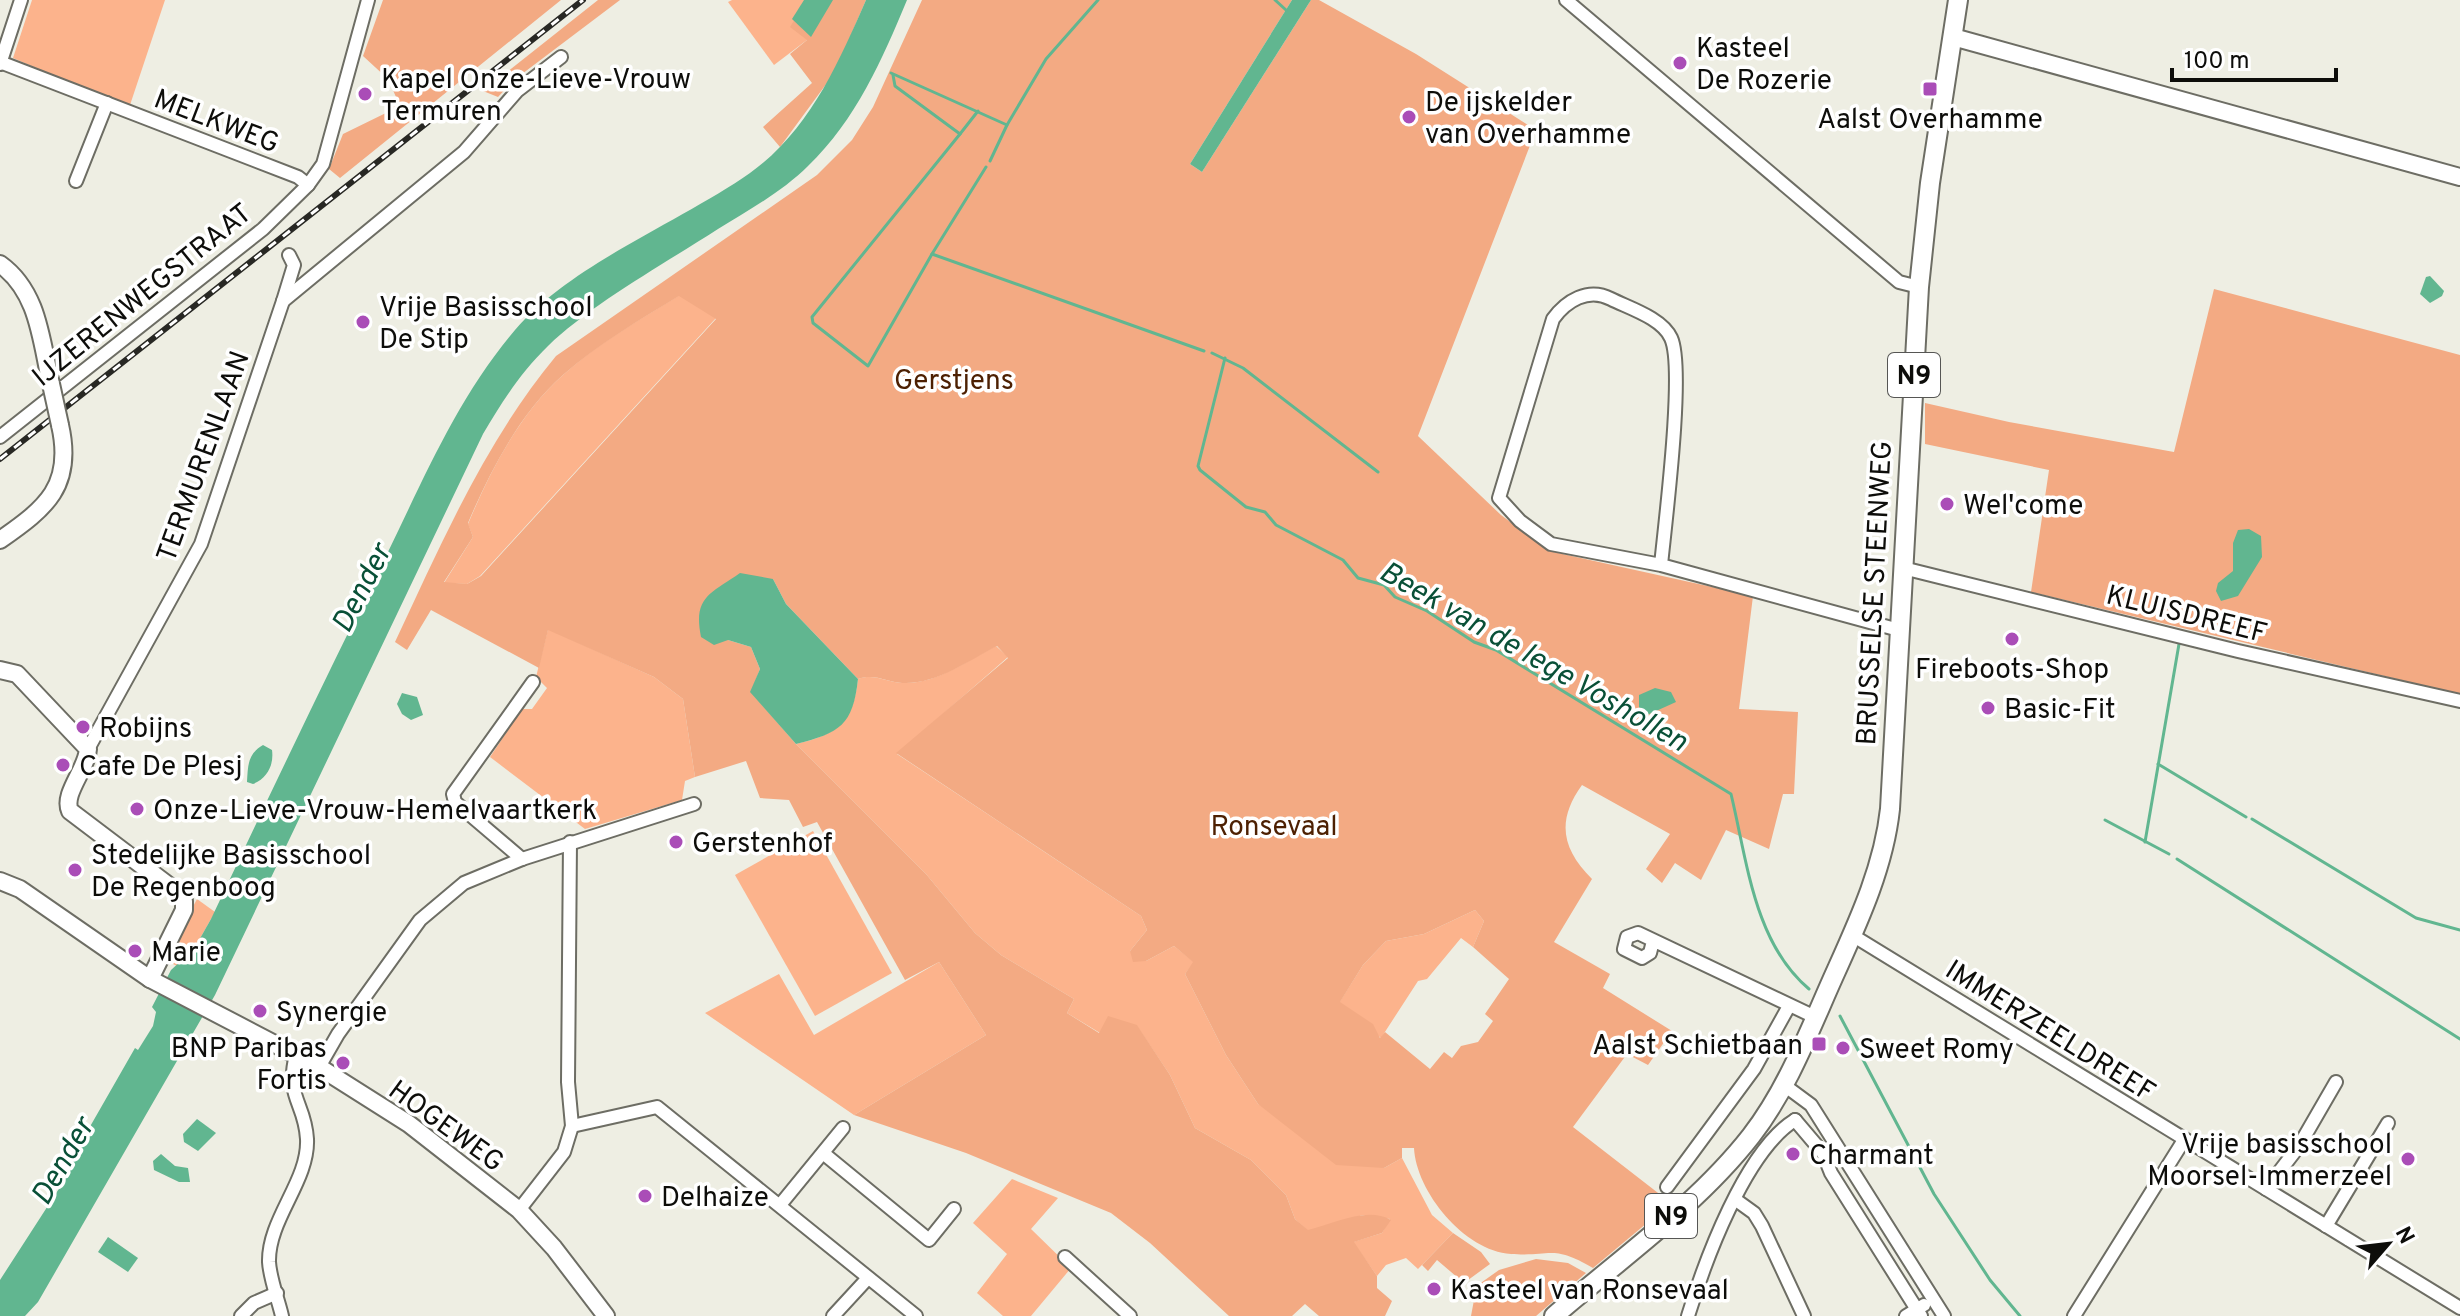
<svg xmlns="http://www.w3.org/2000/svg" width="2460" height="1316" font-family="Overpass,sans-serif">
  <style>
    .green { fill: #fcb38c }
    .forest { fill: #f3aa83; fill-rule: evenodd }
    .water { fill: #61b690 }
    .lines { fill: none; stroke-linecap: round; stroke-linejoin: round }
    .stream { stroke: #61b690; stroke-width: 3 }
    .street-casing { stroke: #6d6d64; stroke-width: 16 }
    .secondary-casing { stroke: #6d6d64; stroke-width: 20 }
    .primary-casing { stroke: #6d6d64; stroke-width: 22 }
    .street { stroke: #fff; stroke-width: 12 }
    .secondary { stroke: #fff; stroke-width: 16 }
    .primary { stroke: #fff; stroke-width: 18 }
    .rail-casing { stroke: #282824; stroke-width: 6 }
    .rail { stroke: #fff; stroke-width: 3; stroke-dasharray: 9; stroke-linecap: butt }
    .secondary-bridge-casing { stroke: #6d6d64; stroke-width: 20; stroke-linecap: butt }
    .secondary-bridge { stroke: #fff; stroke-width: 16 }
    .poi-dot { fill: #aa4db7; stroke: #fff; stroke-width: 3 }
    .labels { text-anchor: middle; stroke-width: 7; stroke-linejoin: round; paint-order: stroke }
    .shield { fill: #fff; stroke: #565654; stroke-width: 2 }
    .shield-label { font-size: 26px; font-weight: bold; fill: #0d0d0a }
    .poi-label { font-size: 28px; fill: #0d0d0a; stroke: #fff; text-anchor: start }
    .street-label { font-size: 28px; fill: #0d0d0a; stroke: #fff }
    .park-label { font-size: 28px; fill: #4d2002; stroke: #fff }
    .water-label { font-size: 30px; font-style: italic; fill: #095037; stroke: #fff }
  </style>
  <rect width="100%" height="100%" fill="#eeeee3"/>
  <g class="green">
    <path d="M32 0H165L129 108 13 58Z"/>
    <path d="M732 0H807V40L774 65 728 2Z"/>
    <path d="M680 295 716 318 480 576 467 584 444 583 473 537 468 524C490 471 520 413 563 375 598 343 640 320 680 295Z"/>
    <path d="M548 629 654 677 683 699 695 777 685 781 682 800 585 829 490 757 522 709H532L547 688 536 677Z"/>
    <path d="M996 646 1008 657 897 754 1141 916 1147 930 1130 951 1146 961 1174 946 1194 962 1185 974 1226 1055 1258 1104 1384 1168 1402 1158 1432 1215 1453 1233 1418 1269 1406 1258 1386 1265 1377 1276 1353 1242 1382 1233 1390 1219 1363 1215 1308 1231 1295 1219 1286 1195 1251 1160 1195 1128 1170 1075 1137 1026 1100 1033 1067 1013 1074 999 1001 955 975 933 926 874 796 744C838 734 853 723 858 679 874 673 886 682 902 683 935 685 968 660 996 646Z"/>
    <path d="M813 831 892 973 815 1016 735 875Z"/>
    <path d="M197 899 215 912 194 949 177 966 165 960Z"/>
    <path d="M1475 910 1484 921 1473 947 1461 938 1427 979 1418 981 1381 1038 1339 1003 1363 965 1386 941 1424 934Z"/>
    <path d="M939 962 986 1035 854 1115 705 1013 779 974 814 1035Z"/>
    <path d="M1012 1179 1058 1198 1031 1229 1071 1268 1031 1316H1003L977 1293 1007 1254 973 1223Z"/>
  </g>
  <g class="forest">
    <path d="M383 0H561L340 178 329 169 343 134 392 110 396 97 388 79 363 56Z"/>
    <path d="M598 0H620L514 80 498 97 483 91Z"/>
    <path d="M807 0H866L835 72 780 147 763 127 812 83 790 54 807 40 790 27Z"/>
    <path d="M922 0H1292L1190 164 1202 172 1311 0H1319L1416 54 1536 130 1418 436 1501 515 1549 551 1753 596 1739 709 1798 712 1794 794H1783L1769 849 1726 830 1701 880 1675 863 1662 883 1646 869 1670 834 1582 785C1556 821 1562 849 1592 879L1554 942 1610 974 1603 988 1672 1031 1648 1065 1627 1054 1573 1127 1671 1203 1593 1268C1551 1244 1552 1257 1511 1254 1464 1251 1416 1191 1414 1148H1402V1158L1384 1168 1336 1165 1258 1104 1226 1055 1185 974 1193 962 1174 946 1146 961 1133 962 1130 951 1147 930 1141 916 896 753 1008 658 997 646C968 661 935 685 902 683 886 682 875 673 858 679L786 604 773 579 728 640 751 647 760 669 751 692 796 744 926 874 975 933 1001 955 1074 999 1067 1013 1099 1033 1108 1016 1137 1025 1170 1075 1195 1128 1251 1160 1286 1195 1295 1219 1308 1230C1333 1224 1367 1206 1391 1220L1382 1233 1354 1242 1377 1276V1288L1392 1301 1385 1316H1319L1305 1304 1292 1316H1229L1150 1243 1111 1213 966 1153 854 1115 986 1035 939 962 905 980 817 822 803 827 789 800 760 798 746 761 695 777 683 699 654 677 548 630 539 668 431 610 407 650 395 642C441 544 486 440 556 356L817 175 852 140 873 107ZM679 296 716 319 481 576 467 584 444 582 473 537 468 523C490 471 520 413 563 375 598 344 640 320 679 296ZM1475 910 1484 921 1473 947 1509 979 1485 1014 1493 1021 1478 1042 1461 1046 1452 1058 1444 1052 1430 1069 1385 1032 1380 1038 1373 1024 1340 1002 1363 965 1386 941 1424 934Z"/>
    <path d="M2214 289 2460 355V694L2031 592 2049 470 1925 444V403L2009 422 2174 452Z"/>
    <path d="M1453 1233 1481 1252 1490 1264 1464 1283 1437 1260 1428 1271 1422 1265Z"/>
    <path d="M1536 1259 1568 1263 1586 1273 1536 1316H1471L1474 1300 1468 1292 1499 1270Z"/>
  </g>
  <g class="water">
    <path d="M804 0H833L811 37 792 19Z"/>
    <path d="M866 0H907C882 60 856 120 808 166 783 191 749 210 718 229 667 262 590 305 548 346 521 372 502 402 483 434L215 995 38 1302 25 1316H0V1280L62 1184 60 1179 135 1048 138 1050 153 1026 156 1012 152 1007 171 970 194 949 211 919C269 796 327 675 387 554 425 476 458 397 515 330 570 265 680 222 750 173 809 131 838 64 866 0Z"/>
    <path d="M1292 0H1311L1202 172 1190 164Z"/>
    <path d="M2430 276 2444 291 2442 296 2430 303 2420 294 2426 277Z"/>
    <path d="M2249 529 2261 536 2262 557 2238 596 2221 601 2216 591 2218 583 2233 571V543L2238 530Z"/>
    <path d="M740 573 773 579 786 604 858 679C853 725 840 733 796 744L750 692 760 669 751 647 728 640 714 645 701 637C693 597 710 594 740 573Z"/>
    <path d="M1655 688 1671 692 1676 702 1645 716 1639 707V695Z"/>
    <path d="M402 693 417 697 423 715 411 720 402 714 397 704Z"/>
    <path d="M263 745 272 750C274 764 268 778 253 784L247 782C248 764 248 754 263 745Z"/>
    <path d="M197 1119 216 1133 198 1151 184 1142 183 1134Z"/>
    <path d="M161 1154 175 1166 188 1168 190 1182H179L154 1170 153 1161Z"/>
    <path d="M108 1237 138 1258 128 1272 98 1252Z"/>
  </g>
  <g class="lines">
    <g class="stream">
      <path d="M1275 0 1286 10"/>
      <path d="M891 73 1007 125 990 161"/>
      <path d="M893 75 895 86 960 134 978 111"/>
      <path d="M1007 125 1046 59 1098 0"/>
      <path d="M986 167 932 254 1204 351"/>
      <path d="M932 254 868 366 813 323 812 317 960 134"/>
      <path d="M1212 353 1243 368 1378 472"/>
      <path d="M1225 358 1198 466 1200 470 1246 507 1265 512 1276 525 1343 560 1358 578 1384 585 1395 597 1427 611 1474 642 1496 650 1731 794C1747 860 1754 943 1809 989"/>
      <path d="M2158 764 2246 817"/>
      <path d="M2252 819 2416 918 2460 930"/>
      <path d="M2105 820 2169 854"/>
      <path d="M2145 842 2179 644"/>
      <path d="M2177 859 2460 1039"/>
      <path d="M1840 1016 1934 1194 1990 1280 2020 1316"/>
    </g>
    <defs>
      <g id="street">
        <path d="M1566 0 1899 282 1919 287"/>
        <path d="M0 62 298 177 308 185"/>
        <path d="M0 64 21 0"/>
        <path d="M76 181 107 103"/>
        <path d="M283 301 464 152 517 91 561 57"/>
        <path d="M0 437 263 229 308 185 323 164 368 0"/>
        <path d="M1661 565C1665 524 1685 368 1671 338 1662 318 1629 308 1611 299 1588 287 1566 301 1553 319L1499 498 1520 521 1551 544 1661 565 1899 630"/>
        <path d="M1903 568 2238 651 2460 701"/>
        <path d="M88 749 201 544 283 301 294 265 289 255"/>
        <path d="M522 859 455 802 453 794 533 682"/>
        <path d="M1852 935 2460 1308"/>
        <path d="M1653 941 1650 953 1642 958 1624 949 1627 937 1638 933 1815 1017"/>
        <path d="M319 1067 338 1034 420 920 464 883 522 859 694 804"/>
        <path d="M1784 1085 1811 1105 1944 1316"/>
        <path d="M1795 1120 1823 1153 1831 1173 1921 1316"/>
        <path d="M572 1126 657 1107 916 1316"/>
        <path d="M823 1153 929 1240 954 1209"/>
        <path d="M1667 1187 1754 1069 1789 1006"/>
        <path d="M2266 1189 2299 1146 2336 1082"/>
        <path d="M1736 1200 1754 1213 1762 1226 1804 1316"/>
        <path d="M780 1205 843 1128"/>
        <path d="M519 1210 564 1152 572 1126 568 1082 570 842"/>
        <path d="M2326 1226 2388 1123"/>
        <path d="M1065 1257 1130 1316"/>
        <path d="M241 1316 254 1303 277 1293"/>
        <path d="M282 1316C278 1299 270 1279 269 1262 268 1219 309 1181 307 1139 305 1102 285 1098 296 1055"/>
        <path d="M833 1316 868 1278"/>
        <path d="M1688 1316C1705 1261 1745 1151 1795 1120"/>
        <path d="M1906 1316 1924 1305"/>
        <path d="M2074 1316 2184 1140"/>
      </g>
      <g id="secondary">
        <path d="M1953 37 2460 177"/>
        <path d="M0 264C39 292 41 341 51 384"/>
        <path d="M0 540C46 508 74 486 60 425"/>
        <path d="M0 670 17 674 88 749C87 769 62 794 70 811L177 892 184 901V910L150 979"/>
        <path d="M0 881 20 889 150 979 319 1067 409 1124 519 1210 554 1248 606 1316"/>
      </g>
      <path id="primary" d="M1554 1316C1620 1259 1697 1205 1751 1136 1789 1087 1811 1026 1837 969 1860 918 1884 865 1890 809L1919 287 1930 183 1958 0"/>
    </defs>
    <use href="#street" class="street-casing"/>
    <use href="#secondary" class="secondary-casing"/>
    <use href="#primary" class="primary-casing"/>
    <use href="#street" class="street"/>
    <use href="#secondary" class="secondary"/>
    <use href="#primary" class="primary"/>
    <defs>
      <path id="rail" d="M0 459 583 0"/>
    </defs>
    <use href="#rail" class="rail-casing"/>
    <use href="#rail" class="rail"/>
    <defs>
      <path id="secondary-bridge" d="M51 384 60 425"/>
    </defs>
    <use href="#secondary-bridge" class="secondary-bridge-casing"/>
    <use href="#secondary-bridge" class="secondary-bridge"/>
  </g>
  <g class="poi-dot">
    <circle cx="1680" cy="63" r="8"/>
    <rect x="1922" y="81" width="16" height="16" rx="4"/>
    <circle cx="365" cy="94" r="8"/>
    <circle cx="1409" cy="117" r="8"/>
    <circle cx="363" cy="322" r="8"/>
    <circle cx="1947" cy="504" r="8"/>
    <circle cx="2012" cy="639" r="8"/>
    <circle cx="1988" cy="708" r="8"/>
    <circle cx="83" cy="727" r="8"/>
    <circle cx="63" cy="765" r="8"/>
    <circle cx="137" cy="809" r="8"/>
    <circle cx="676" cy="842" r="8"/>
    <circle cx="75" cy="870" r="8"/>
    <circle cx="135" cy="951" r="8"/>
    <circle cx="260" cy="1011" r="8"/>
    <rect x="1811" y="1036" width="16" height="16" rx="4"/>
    <circle cx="1843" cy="1048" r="8"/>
    <circle cx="343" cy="1063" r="8"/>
    <circle cx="1793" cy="1154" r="8"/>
    <circle cx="2408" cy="1159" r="8"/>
    <circle cx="645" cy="1196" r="8"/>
    <circle cx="1434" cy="1289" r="8"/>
  </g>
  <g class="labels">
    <g class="shield">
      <rect x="1888" y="353" width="52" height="44" rx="6"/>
      <rect x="1645" y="1194" width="52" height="44" rx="6"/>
    </g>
    <g class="shield-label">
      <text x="1914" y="384">N9</text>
      <text x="1671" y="1225">N9</text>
    </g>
    <g class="poi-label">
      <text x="1696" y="57">Kasteel<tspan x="1696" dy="32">De Rozerie</tspan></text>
      <text x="381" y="88">Kapel Onze-Lieve-Vrouw<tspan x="381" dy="32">Termuren</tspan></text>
      <text x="1425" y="111">De ijskelder<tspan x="1425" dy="32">van Overhamme</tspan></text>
      <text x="1930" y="128" text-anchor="middle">Aalst Overhamme</text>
      <text x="379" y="316">Vrije Basisschool<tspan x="379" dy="32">De Stip</tspan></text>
      <text x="1963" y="514">Wel'come</text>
      <text x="2012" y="678" text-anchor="middle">Fireboots-Shop</text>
      <text x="2004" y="718">Basic-Fit</text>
      <text x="99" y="737">Robijns</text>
      <text x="79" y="775">Cafe De Plesj</text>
      <text x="153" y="819">Onze-Lieve-Vrouw-Hemelvaartkerk</text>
      <text x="692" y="852">Gerstenhof</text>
      <text x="91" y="864">Stedelijke Basisschool<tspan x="91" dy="32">De Regenboog</tspan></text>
      <text x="151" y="961">Marie</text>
      <text x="276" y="1021">Synergie</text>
      <text x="1803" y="1054" text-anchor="end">Aalst Schietbaan</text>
      <text x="327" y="1057" text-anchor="end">BNP Paribas<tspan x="327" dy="32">Fortis</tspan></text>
      <text x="1859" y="1058">Sweet Romy</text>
      <text x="2392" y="1153" text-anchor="end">Vrije basisschool<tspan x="2392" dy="32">Moorsel-Immerzeel</tspan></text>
      <text x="1809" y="1164">Charmant</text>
      <text x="661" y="1206">Delhaize</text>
      <text x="1450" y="1299">Kasteel van Ronsevaal</text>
    </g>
    <g class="street-label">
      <text transform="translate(217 120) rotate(21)" y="10">MELKWEG</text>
      <text transform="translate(141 294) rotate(-39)" y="10">IJZERENWEGSTRAAT</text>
      <text transform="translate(202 456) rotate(-70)" y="10">TERMURENLAAN</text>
      <text transform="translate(1873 593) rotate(-87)" y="10">BRUSSELSE STEENWEG</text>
      <text transform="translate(2187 613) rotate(14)" y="10">KLUISDREEF</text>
      <text transform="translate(2051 1030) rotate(32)" y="10">IMMERZEELDREEF</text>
      <text transform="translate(447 1125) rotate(36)" y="10">HOGEWEG</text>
    </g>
    <g class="park-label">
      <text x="954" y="389">Gerstjens</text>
      <text x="1274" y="835">Ronsevaal</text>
    </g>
    <g class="water-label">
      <text transform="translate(361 588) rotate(-63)" y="10">Dender</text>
      <text transform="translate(1534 656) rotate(30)" y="10">Beek van de lege Voshollen</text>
      <text transform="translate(62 1161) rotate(-60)" y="10">Dender</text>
    </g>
  </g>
  <g transform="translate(2388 1244) rotate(62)" stroke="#ffffff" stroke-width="6" paint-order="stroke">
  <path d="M0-6L14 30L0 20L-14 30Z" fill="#0d0d0a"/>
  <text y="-12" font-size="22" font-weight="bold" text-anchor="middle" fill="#0d0d0a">N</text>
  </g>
  <path d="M2172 68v12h164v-12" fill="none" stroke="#0d0d0a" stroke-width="4"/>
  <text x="2184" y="68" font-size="24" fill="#0d0d0a" stroke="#ffffff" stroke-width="6" paint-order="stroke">100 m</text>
</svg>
